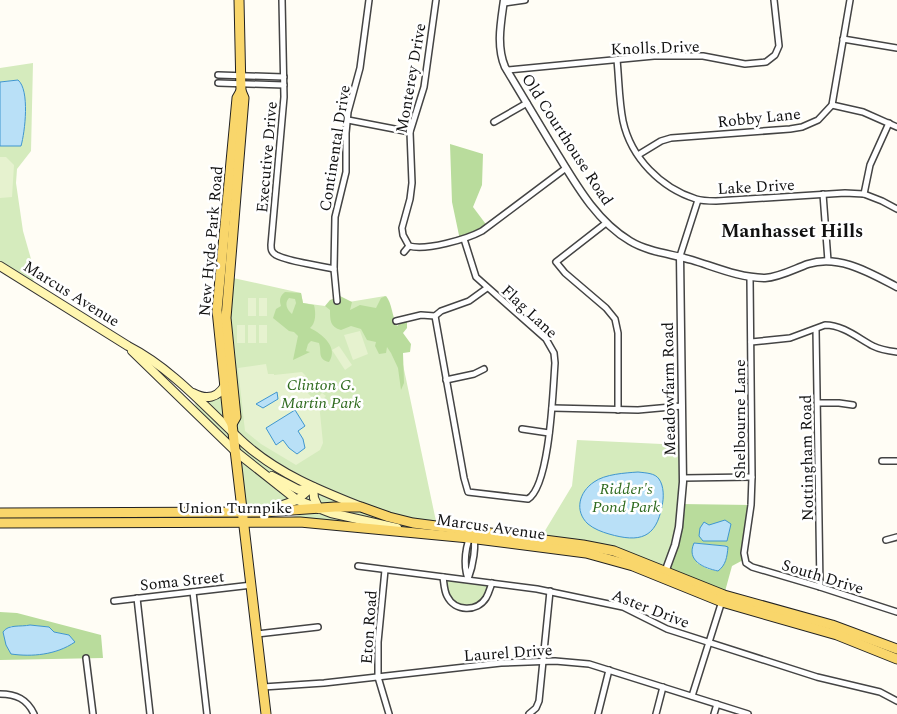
<svg xmlns="http://www.w3.org/2000/svg" width="897" height="714" font-family="Spectral,serif">
  <style>
    .green { fill: #d5ebbd }
    .forest { fill: #b9dc9c; fill-rule: evenodd }
    .pitch { fill: #e6f2cf }
    .water { fill: #b9e0f7; stroke: #3f96cf }
    .lines { fill: none; stroke-linecap: round; stroke-linejoin: round }
    .minor-casing { stroke: #444; stroke-width: 8 }
    .tertiary-casing { stroke: #444; stroke-width: 9 }
    .secondary-casing { stroke: #333; stroke-width: 10 }
    .primary-casing { stroke: #222; stroke-width: 11 }
    .minor { stroke: #fff; stroke-width: 5 }
    .tertiary { stroke: #fff; stroke-width: 6 }
    .secondary { stroke: #fff6b0; stroke-width: 8 }
    .primary { stroke: #f9d66b; stroke-width: 9 }
    .labels { text-anchor: middle; stroke-width: 5; stroke-linejoin: round; paint-order: stroke }
    .street-label { font-size: 16px; fill: #111; stroke: #fff }
    .park-label { font-size: 16px; font-style: italic; fill: #2f6b1f; stroke: #fff }
    .quarter-label { font-size: 19px; font-weight: bold; fill: #111; stroke: #fff }
  </style>
  <rect width="100%" height="100%" fill="#fffdf5"/>
  <g class="green">
    <path d="M33 63 31 151 17 169 16 183 23 231 35 273 32 286 0 266V146H21C25 132 30 90 18 80L0 82V68Z"/>
    <path d="M224 276 301 293 303 303 325 306 385 296 394 322 437 526 406 529 379 526 279 521 316 510 243 512 235 451 201 417 194 402 217 418 197 395 222 391 221 315Z"/>
    <path d="M577 440 683 445 679 527 665 570 628 555 540 539 572 486Z"/>
    <path d="M469 538 475 539 468 579 492 583 482 603 465 608 449 599 443 577 467 579 465 570Z"/>
  </g>
  <g class="forest">
    <path d="M450 144 483 154 482 185 473 207 488 227 460 240 452 202Z"/>
    <path d="M285 292 301 293 303 303 314 305C316 313 316 323 310 328 322 334 339 347 329 362 317 359 322 352 319 343L311 341 308 344 306 351 310 352 293 360 298 336 294 332 289 331 273 318 276 309 281 306C279 300 280 296 285 292ZM289 298 295 299 296 303 292 314C287 310 284 303 289 298Z"/>
    <path d="M340 296 352 302 350 310 360 305 376 308 381 298 386 296C392 303 392 316 397 326L403 321 407 322V328L403 333 411 344 410 352 403 353 404 383 401 390 398 368 391 353 387 347 386 353 379 354 375 346 376 342 367 340 361 329 351 326 341 330C330 327 330 320 330 310L325 306 330 300Z"/>
    <path d="M681 504 751 505 745 559 732 566 724 595 665 570 675 545ZM694 543 725 546 718 571 708 569 697 563Z"/>
    <path d="M0 612 17 613 101 635 103 658 0 660ZM30 625 49 627 54 632 69 635 68 646 57 651 34 654 10 626 17 627Z"/>
  </g>
  <g class="pitch">
    <path d="M0 157H6L14 165 12 197 0 198Z"/>
    <rect x="248" y="298" width="8" height="18"/>
    <rect x="259" y="298" width="8" height="18"/>
    <rect x="237" y="325" width="8" height="18"/>
    <rect x="248" y="325" width="8" height="18"/>
    <rect x="259" y="325" width="8" height="18"/>
    <path d="M360 331 368 354 353 360 344 335Z"/>
    <path d="M339 346 352 365 345 370 332 350Z"/>
    <path d="M266 364 268 374H274V375L302 372 306 376 298 384 315 400 322 393 326 396 319 403 323 443 320 450 296 465 261 444 245 431 238 368Z"/>
  </g>
  <g class="water">
    <path d="M18 80C30 90 25 132 21 146H0V82Z"/>
    <path d="M277 392 278 399 263 408 256 404Z"/>
    <path d="M295 410 305 426 298 431 303 439 305 448 297 454 289 448 283 440 276 445 266 428Z"/>
    <path d="M638 472C646 473 655 473 659 479 664 486 664 498 662 506 656 538 640 543 609 534 602 532 594 529 588 524 574 511 579 492 594 482 605 474 625 473 638 472Z"/>
    <path d="M725 520 731 524 727 541H703L699 536 700 528 704 522 709 525Z"/>
    <path d="M694 543 725 546 728 547C727 557 726 565 718 571 704 568 686 561 694 543Z"/>
    <path d="M30 625 49 627 54 632 69 635 75 642C56 655 32 657 11 654L6 645 3 632C8 624 21 627 30 625Z"/>
  </g>
  <g class="lines">
    <defs>
      <g id="minor">
        <path d="M282 0 284 97 271 245C271 249 271 252 276 255 289 262 318 265 334 269"/>
        <path d="M436 0 424 87 410 132 412 183 410 199 402 228 403 235 409 246C426 251 467 239 482 231L566 168"/>
        <path d="M504 3 525 0"/>
        <path d="M843 39 897 48"/>
        <path d="M617 60C619 80 619 101 623 121 631 158 661 188 696 199 702 201 709 201 716 201L845 193 864 194 882 201 897 209"/>
        <path d="M507 70 654 56H703L745 64 766 62 775 55 779 46 774 0"/>
        <path d="M218 75 284 77"/>
        <path d="M218 83 284 85"/>
        <path d="M832 105 863 112 897 127"/>
        <path d="M348 120 410 132"/>
        <path d="M494 122 527 103"/>
        <path d="M638 155 661 141 671 138 790 129 802 127 818 120 832 105 850 0"/>
        <path d="M823 194 828 261"/>
        <path d="M864 194 870 165 889 123"/>
        <path d="M606 223 556 262 565 273 606 308 615 319 618 333V410"/>
        <path d="M404 252 409 246"/>
        <path d="M680 256 698 200"/>
        <path d="M750 278 752 477 751 505 744 553 746 563 752 567 820 587 897 612"/>
        <path d="M337 301 334 269 335 217 346 172V133L348 112 360 68 369 0"/>
        <path d="M435 316 464 478 468 492 528 499C550 486 553 389 555 363L554 353 546 339 476 277 464 239"/>
        <path d="M396 321 421 315 435 316 441 311 469 301 487 288"/>
        <path d="M816 329 820 587"/>
        <path d="M751 342 790 338 825 325C843 325 858 338 873 346 881 350 889 351 897 352"/>
        <path d="M446 380 474 374 484 369"/>
        <path d="M818 403H839L853 405"/>
        <path d="M552 408 638 410 682 406"/>
        <path d="M522 429 549 433"/>
        <path d="M882 461H897"/>
        <path d="M683 478 752 477"/>
        <path d="M473 531C477 545 473 566 468 579 463 565 465 544 473 531Z"/>
        <path d="M886 540 897 537"/>
        <path d="M358 566 537 589 623 607 667 629 817 677 880 692 897 701"/>
        <path d="M385 570 378 642V677L389 714"/>
        <path d="M443 577C444 583 444 590 447 596 455 612 477 612 486 598 489 593 490 588 492 583"/>
        <path d="M193 592 207 714"/>
        <path d="M137 598 150 714"/>
        <path d="M114 601 252 585"/>
        <path d="M257 634 318 627"/>
        <path d="M86 658 93 714"/>
        <path d="M263 687 324 683 501 663 555 661 589 664 748 714"/>
        <path d="M0 694C16 694 27 699 34 714"/>
        <path d="M692 696 722 601"/>
        <path d="M529 714 536 708 539 701 550 591"/>
        <path d="M598 714 609 670"/>
        <path d="M656 714 663 687"/>
        <path d="M714 714 717 704"/>
      </g>
      <g id="tertiary">
        <path d="M504 0C501 22 496 46 505 67 520 92 535 117 550 142 572 177 593 219 630 241 648 252 672 254 692 260 715 267 740 278 765 278 780 277 794 269 808 264 839 254 870 273 897 287"/>
        <path d="M664 575 675 545 679 527 683 482 680 256"/>
      </g>
      <g id="secondary">
        <path d="M0 266 128 346C173 369 208 410 245 444 279 474 319 490 359 506"/>
        <path d="M132 351 235 451 297 500 331 513 397 528"/>
        <path d="M193 393C206 400 218 398 225 385"/>
        <path d="M272 476 299 490 304 489 308 485"/>
        <path d="M313 487 314 498 319 509"/>
        <path d="M271 509 297 500 311 488"/>
      </g>
      <g id="primary">
        <path d="M241 91 237 98 217 310 228 417 232 424 266 714"/>
        <path d="M232 424 236 417 226 318 244 98 241 91 239 0"/>
        <path d="M0 513 264 512 335 507H361L389 517 413 523 583 545 614 551 724 595 832 625 897 649"/>
        <path d="M0 523 300 522 469 538 586 553 633 566 722 602 837 635 897 659"/>
      </g>
    </defs>
    <use href="#minor" class="minor-casing"/>
    <use href="#tertiary" class="tertiary-casing"/>
    <use href="#secondary" class="secondary-casing"/>
    <use href="#primary" class="primary-casing"/>
    <use href="#minor" class="minor"/>
    <use href="#tertiary" class="tertiary"/>
    <use href="#secondary" class="secondary"/>
    <use href="#primary" class="primary"/>
  </g>
  <g class="labels">
    <g class="street-label">
      <text transform="translate(655 47) rotate(-2)" y="6">Knolls Drive</text>
      <text transform="translate(410 78) rotate(-80)" y="6">Monterey Drive</text>
      <text transform="translate(759 117) rotate(-6)" y="6">Robby Lane</text>
      <text transform="translate(568 139) rotate(57)" y="6">Old Courthouse Road</text>
      <text transform="translate(334 148) rotate(-81)" y="6">Continental Drive</text>
      <text transform="translate(266 157) rotate(-85)" y="6">Executive Drive</text>
      <text transform="translate(756 186) rotate(-3)" y="6">Lake Drive</text>
      <text transform="translate(210 241) rotate(-85)" y="6">New Hyde Park Road</text>
      <text transform="translate(72 293) rotate(32)" y="6">Marcus Avenue</text>
      <text transform="translate(530 311) rotate(43)" y="6">Flag Lane</text>
      <text transform="translate(668 389) rotate(-91)" y="6">Meadowfarm Road</text>
      <text transform="translate(739 419) rotate(-90)" y="6">Shelbourne Lane</text>
      <text transform="translate(806 458) rotate(-91)" y="6">Nottingham Road</text>
      <text x="235" y="513">Union Turnpike</text>
      <text transform="translate(491 526) rotate(8)" y="6">Marcus Avenue</text>
      <text transform="translate(823 576) rotate(17)" y="6">South Drive</text>
      <text transform="translate(182 580) rotate(-6)" y="6">Soma Street</text>
      <text transform="translate(651 608) rotate(21)" y="6">Aster Drive</text>
      <text transform="translate(368 627) rotate(-86)" y="6">Eton Road</text>
      <text transform="translate(508 652) rotate(-4)" y="6">Laurel Drive</text>
    </g>
    <g class="park-label">
      <text x="321" y="390">Clinton G.<tspan x="321" dy="18">Martin Park</tspan></text>
      <text x="626" y="494">Ridder's<tspan x="626" dy="18">Pond Park</tspan></text>
    </g>
    <g class="quarter-label">
      <text x="792" y="237">Manhasset Hills</text>
    </g>
  </g>
</svg>
